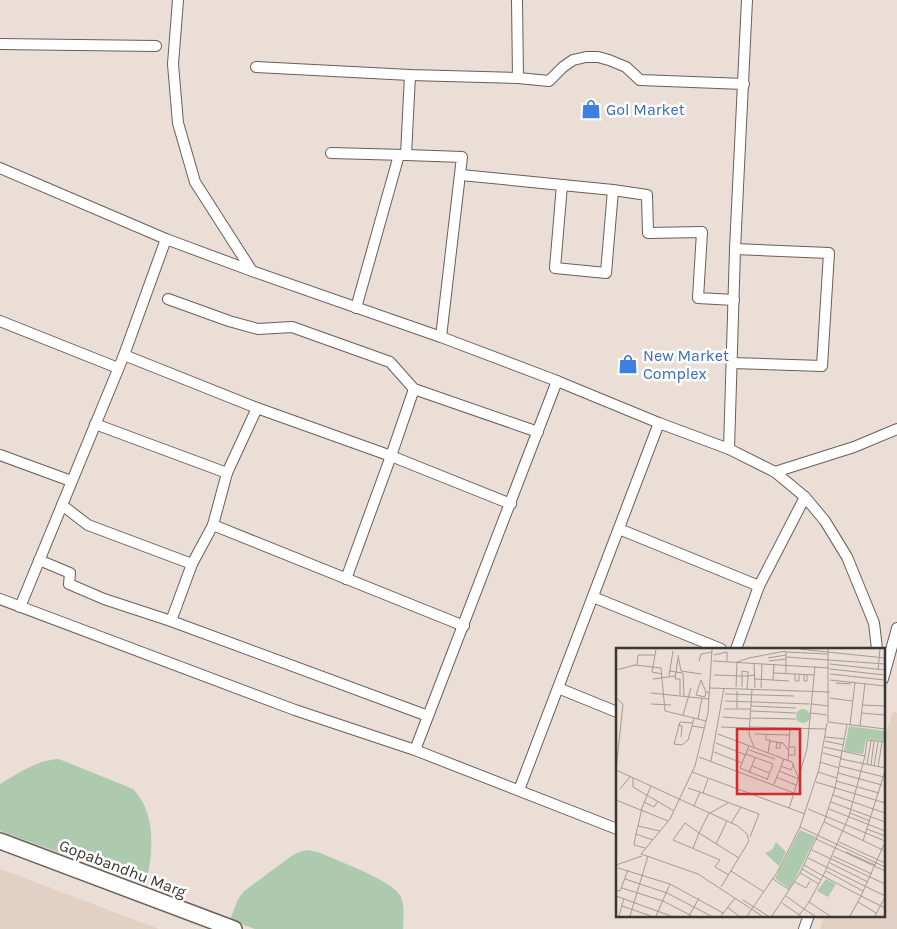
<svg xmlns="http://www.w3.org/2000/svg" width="897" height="929" font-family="Karla,sans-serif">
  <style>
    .built { fill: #e2d0c4 }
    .green { fill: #adcaaf }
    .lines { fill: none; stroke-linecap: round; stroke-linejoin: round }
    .minor-casing { stroke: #695f59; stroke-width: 12 }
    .secondary-casing { stroke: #695f59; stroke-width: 18 }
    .minor { stroke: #fff; stroke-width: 10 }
    .secondary { stroke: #fff; stroke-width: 15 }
    .labels { text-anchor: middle; stroke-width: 5; stroke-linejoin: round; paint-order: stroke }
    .shop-label { font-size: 16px; fill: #366cbe; stroke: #fff; text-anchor: start }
    .street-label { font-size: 16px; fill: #3a3633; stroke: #fff }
    .inset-road { fill: none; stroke: #a49b95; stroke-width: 1 }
    .view { fill: #d62828; fill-opacity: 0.15; stroke: #d62828; stroke-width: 2.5 }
    .inset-edge { fill: none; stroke: #3a3633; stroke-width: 2.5 }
  </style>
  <rect width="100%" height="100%" fill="#eaded7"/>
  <g class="built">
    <path d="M893 712 897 713V929H820L824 915H883V741Z"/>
    <path d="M0 869 159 929H0Z"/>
  </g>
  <g class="green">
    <path d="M59 759 133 789C157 814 153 852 146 884L0 831V784C19 773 37 760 59 759Z"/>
    <path d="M307 850 318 852C337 861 393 880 401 897 405 907 403 919 403 929H255L230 920 238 899 244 891 293 855 299 852Z"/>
  </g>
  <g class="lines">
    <defs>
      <g id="minor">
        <path d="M178 0 173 64 178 123 195 182 252 271"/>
        <path d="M517 0 518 78"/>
        <path d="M0 44 156 46"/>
        <path d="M256 67 410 75 518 78 549 81 563 67 573 60 586 57H598L609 60 626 67 640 80 744 84"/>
        <path d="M410 75 406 155 462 157 441 337"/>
        <path d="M331 153 405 155"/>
        <path d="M0 168 166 239 252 271 441 337 557 381 659 423 729 449 775 472 805 497 825 521 847 557 874 623 877 649"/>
        <path d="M461 175 613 190 647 195 648 233 702 232 698 298 734 300"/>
        <path d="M562 185 555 268 606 273 613 190"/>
        <path d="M168 299 229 321 258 329 292 327 390 362 414 389 538 432"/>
        <path d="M356 308 399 155"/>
        <path d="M0 321 118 368"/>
        <path d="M124 355 257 408 391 456 511 504"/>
        <path d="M732 363 822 366 829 253 735 249"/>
        <path d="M95 424 227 473"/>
        <path d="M729 449 735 249 747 0"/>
        <path d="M0 455 71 481"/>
        <path d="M775 472 854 447 897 429"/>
        <path d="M62 505 88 525 192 564"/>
        <path d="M213 525 464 626"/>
        <path d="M619 529 759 586 805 497"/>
        <path d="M39 560 70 573 69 584 104 599 171 621 428 716"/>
        <path d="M346 579 391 456 414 389"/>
        <path d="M593 597 721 649"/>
        <path d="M0 599 295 710 415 750 617 829"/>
        <path d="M20 607 124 355 166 239"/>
        <path d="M171 621 192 564 213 525 227 473 257 408"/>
        <path d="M736 649 759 586"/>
        <path d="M883 679 897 628"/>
        <path d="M558 688 617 712"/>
        <path d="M415 750 557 381"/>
        <path d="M519 790 659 423"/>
        <path d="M804 929 809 915"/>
      </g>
      <path id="secondary" d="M0 841 234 929"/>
    </defs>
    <use href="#minor" class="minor-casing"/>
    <use href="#secondary" class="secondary-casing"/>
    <use href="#minor" class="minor"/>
    <use href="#secondary" class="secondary"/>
  </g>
  <defs>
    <symbol id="shop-bare" viewBox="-9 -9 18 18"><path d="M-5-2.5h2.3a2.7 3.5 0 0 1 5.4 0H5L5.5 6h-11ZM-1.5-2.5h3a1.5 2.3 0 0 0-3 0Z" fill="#3f7fe0" stroke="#fff" stroke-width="2.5" paint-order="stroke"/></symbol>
  </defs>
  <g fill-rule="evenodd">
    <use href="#shop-bare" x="577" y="95" width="28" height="28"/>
    <use href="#shop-bare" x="614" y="350" width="28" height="28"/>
  </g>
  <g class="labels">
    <g class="shop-label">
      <text x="606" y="115">Gol Market</text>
      <text x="643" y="361">New Market<tspan x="643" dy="18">Complex</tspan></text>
    </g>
    <g class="street-label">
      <text transform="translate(123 868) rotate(21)" y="6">Gopabandhu Marg</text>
    </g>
  </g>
  <g transform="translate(616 648)">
    <rect width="269" height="269" fill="#eaded7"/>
    <path d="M180 68a7 7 0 1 1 14 0a7 7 0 1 1-14 0ZM233 78 269 83V93L250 91 247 106 228 103ZM184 182 200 189 174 241 159 230ZM160 194 170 204 163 218 149 205 156 202ZM210 231 220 236 212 249 201 243Z" fill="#adcaaf"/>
    <path class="inset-road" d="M40 1 36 24 46 26M96 1 92 65 79 118 54 171 25 206 82 226 146 268M183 1 269 10M212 1V74L269 81M170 4 212 6M62 7 65 23M98 7 111 4V13M170 9 269 16M62 10 59 31H64V47M152 10 170 7M83 13 85 6 96 4M97 13 213 20M153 13 170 11M138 15 139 40M214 16 269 22M21 17 22 7H39M214 21 269 27M0 22 19 17 45 20 49 63 82 71M262 22 264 1M53 23 67 25 68 48M65 23 85 26M158 25 198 27M179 26V33H183V27M188 26V33H191V27M214 26 269 32M98 27 126 28V23L132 24V28L139 27M53 28 57 3M37 31 59 28M139 31 173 33M157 32 158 16M214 32 269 38M220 35 235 36M120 39 121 14 133 10 170 3V26M126 39V28H132L131 41M94 40 214 44M145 40 146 16M136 41 133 86 138 99M90 44 89 49 80 47 85 32 90 44 93 45M35 45 93 51M109 46 178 48M0 50 7 56 0 122M86 50 82 71 90 73M214 50 236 53M109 53 194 56M35 56 55 57M196 56 212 58M246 57 269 58M135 58 180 60M108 61H135M121 61V43M135 63 180 65M195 65 211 67M245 65 269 67M67 67 75 40M107 69 134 71M78 70 76 78 89 80M135 70 180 71M62 77 66 78 65 89M234 77 239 34M76 78 72 92 66 97 58 96 64 74 77 75M244 78 249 35M105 79 133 80M134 79 210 81M102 86 176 114 183 131 163 123M139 86 173 87M150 86V92H154L152 105M209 89 229 91M154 93 167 95 172 102M209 93 228 97M161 94 160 100H164V94M100 95 130 107M208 99 249 108 251 92 269 94M133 102 159 111M98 104 126 115M207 105 226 110M130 106 157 116M173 107H179V99H173M83 109 178 145 173 160M225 111 269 120M95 113 108 40M172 113 174 80M204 114 223 120M251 116 255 93M255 117 258 93M136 118 153 125M165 118 175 122 178 116M224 118 268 129M258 118 262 94M262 119 266 94M124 120 151 131M124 120 133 98M0 122 122 178 131 186 133 193 105 239M76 124 189 166M202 124 221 130M133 125 139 110M222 125 266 137M160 129 180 137M17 130V139L58 163M151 132 157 116M220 133 263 145M200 134 269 155M158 136 168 111M35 138 26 160 22 178 44 183M72 140 87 145 92 131M4 141 14 129M87 145 143 166 134 189M178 145 191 101 199 18M217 147 269 165M0 152 52 173M28 154 38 159 42 153M215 154 269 174M78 158 84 144M192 161 269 193M213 161 269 183M93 165 83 185 69 175 57 192 104 212 99 219 113 227M94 165 112 155M234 165 254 173M208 174 269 203M115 175 125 159M22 178 20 186 37 192M184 179 269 219M251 181 269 188M20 186 18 197 29 200M200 191 269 223M247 193 269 123M223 194 269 215M269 194 245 248 269 260M100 196 111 173M77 200 83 185 123 210M196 202 269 236M230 204 259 217M217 208 256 226M192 210 269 248M214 215 252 234M0 217 26 208M188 217 207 228 233 168 249 108M2 220 54 236 107 265M186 221 205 232M115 223 148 244M210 223 247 243M184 225 203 236M9 231 51 245 95 268M157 231 174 242M179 234 190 240 194 233M6 240 47 253 76 268M0 242 4 243 12 222M0 248 55 268M170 248 188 261 193 254M127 252 152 268M242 254 260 265M166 255 185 268M6 258 35 268M111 259 123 268M183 267 188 261 199 268M3 268 8 250M14 268 32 208M40 268 54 236M73 268 83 250M105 268 119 250M131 268 162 223 184 179 203 121 211 75M156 268 184 225 208 174 219 140 231 77M214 268 193 254 207 228 245 248 234 268M259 268 269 249"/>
    <path class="view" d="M121 81H184V146H121Z"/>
    <rect width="269" height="269" class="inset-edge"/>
  </g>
</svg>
